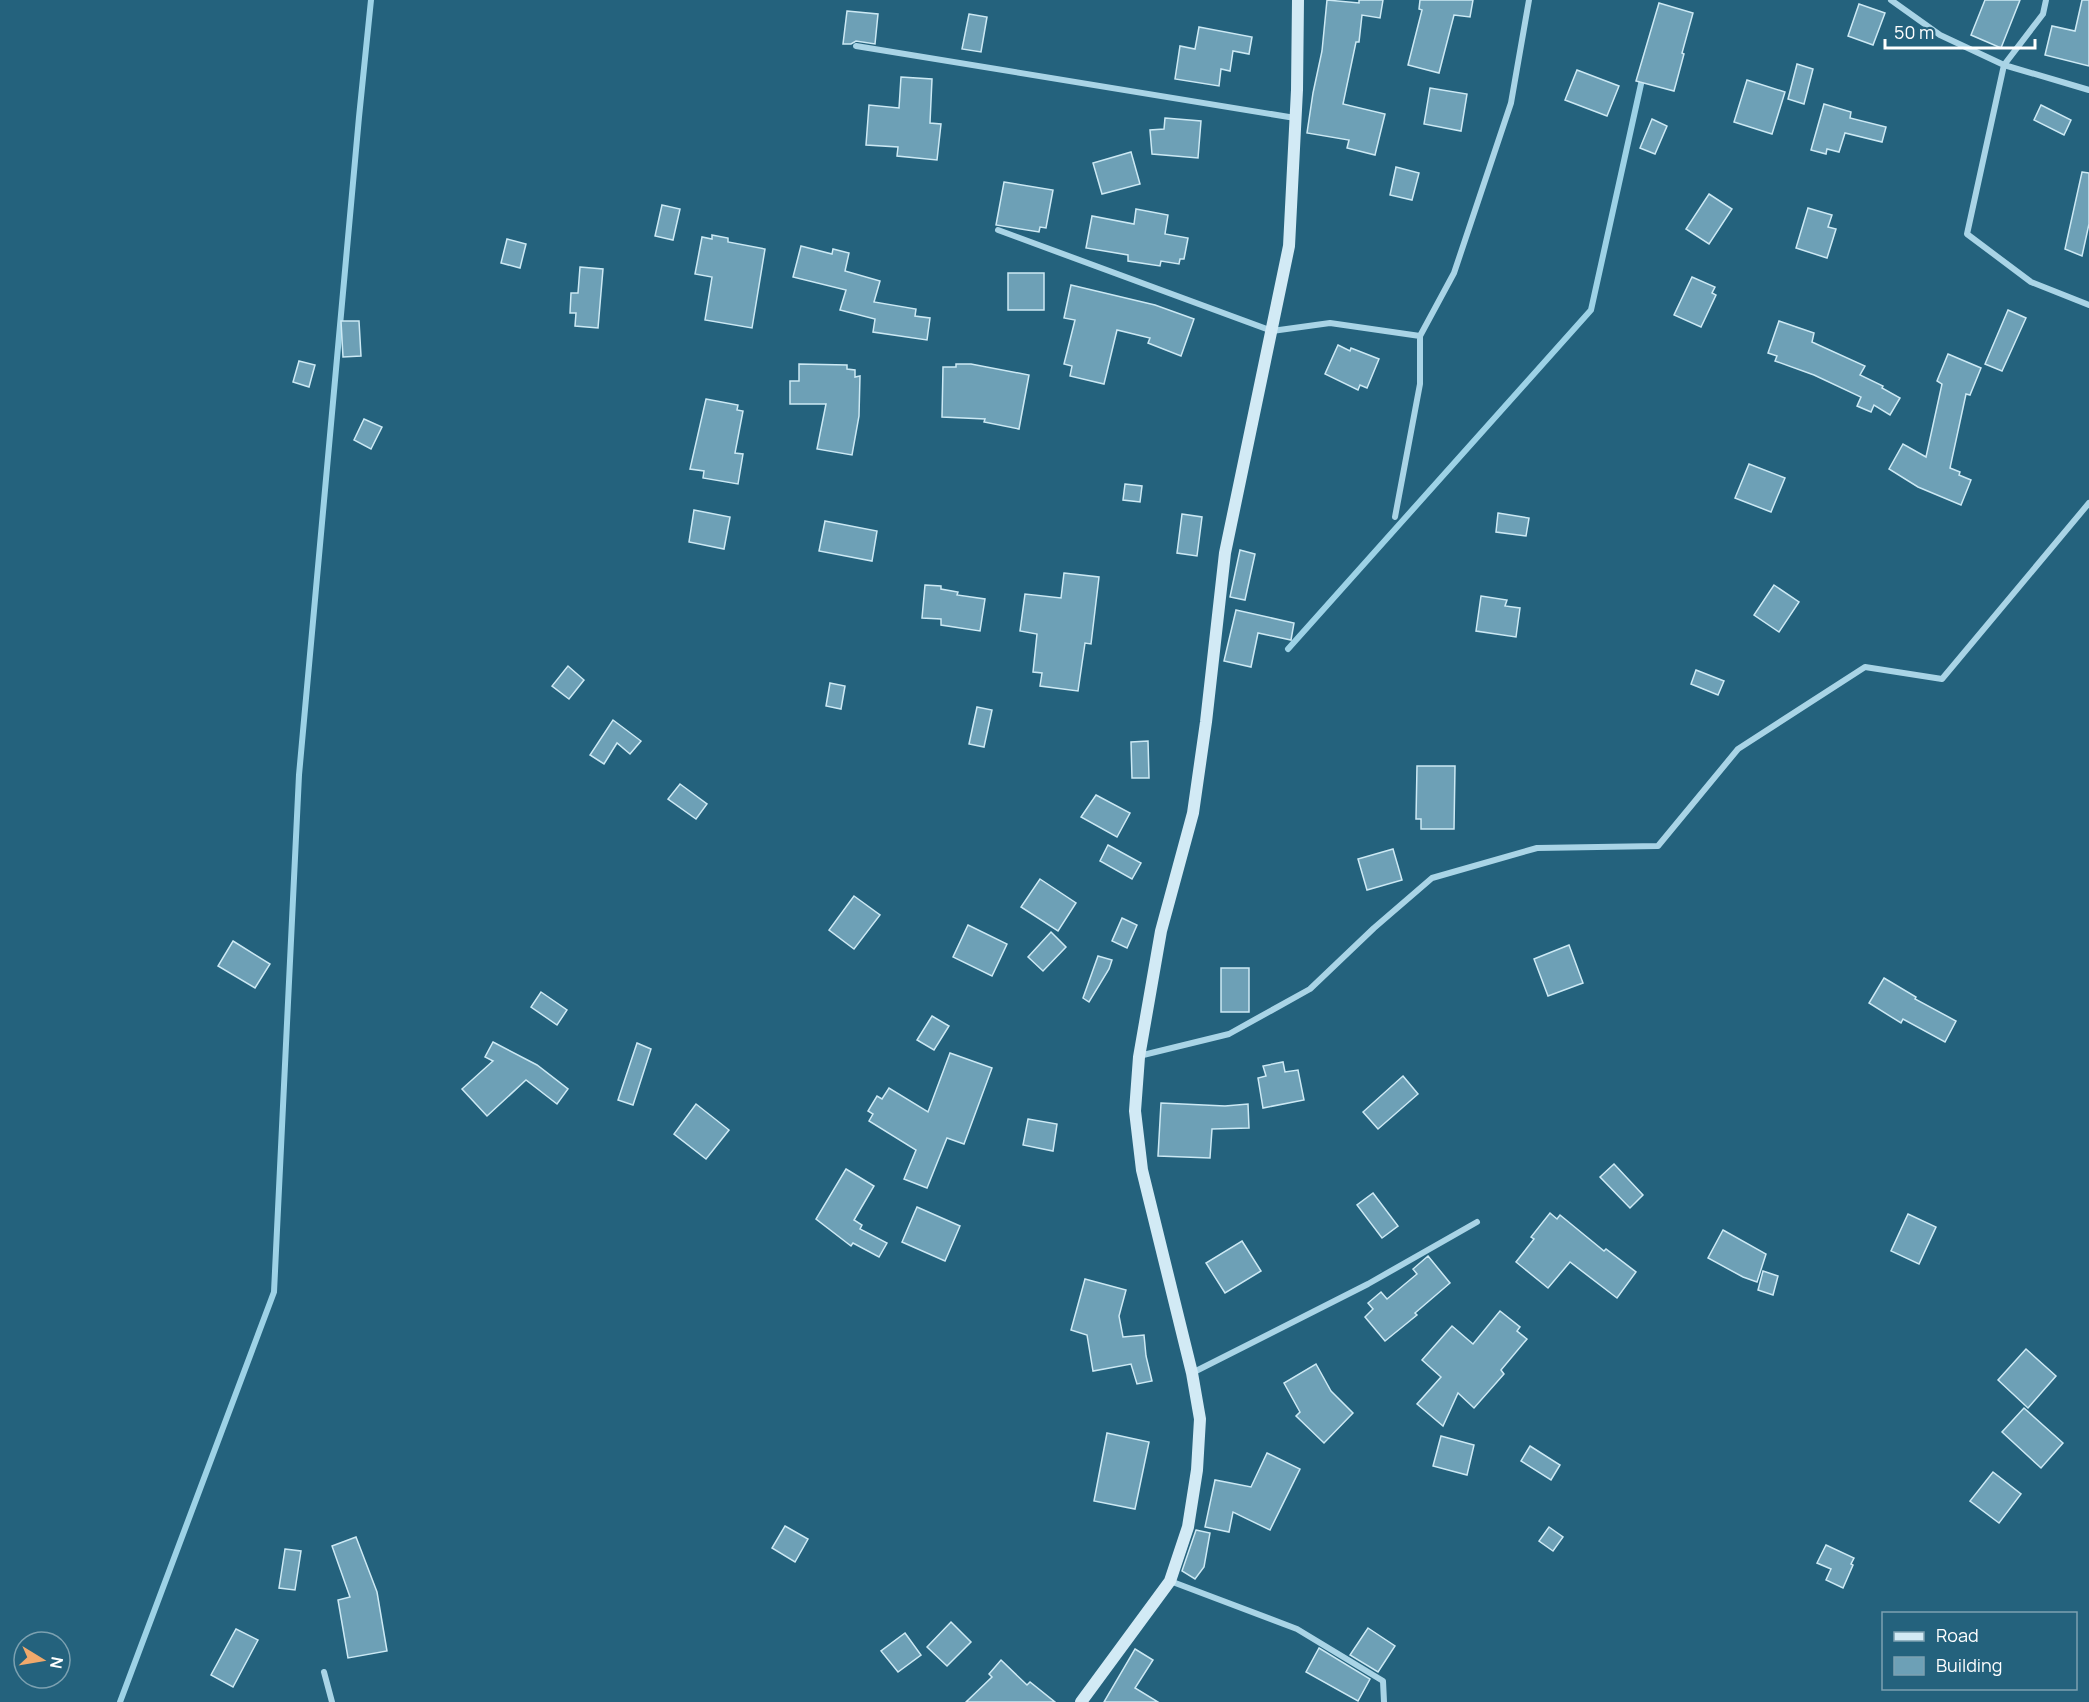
<svg xmlns="http://www.w3.org/2000/svg" width="2089" height="1702" font-family="Manrope,sans-serif">
  <style>
    .lines { fill: none; stroke-linecap: round; stroke-linejoin: round }
    .stream { stroke: #9dd2e6; stroke-width: 6 }
    .building { fill: #6da0b6; stroke: #cce9f4; stroke-width: 1.5 }
    .street { stroke: #a9d4e6; stroke-width: 6 }
    .secondary { stroke: #d2eaf5; stroke-width: 12 }
  </style>
  <rect width="100%" height="100%" fill="#24627d"/>
  <g class="lines">
    <g class="stream">
      <path d="M1288 649 1591 310 1643 75"/>
      <path d="M120 1702 274 1292 299 775 359 117 371 0"/>
    </g>
  </g>
  <g class="building">
    <path d="M1327 0 1359 3V0H1383L1380 18 1362 15 1359 42H1356L1343 104 1385 114 1375 155 1347 148 1349 140 1307 133 1313 93 1322 51Z"/>
    <path d="M1420 0H1473L1470 17 1454 15 1439 73 1408 65 1422 10 1419 9Z"/>
    <path d="M1985 0H2020L2001 48 1971 35Z"/>
    <path d="M2082 0H2089V66L2045 55 2052 26 2075 31Z"/>
    <path d="M1659 3 1693 13 1682 53 1684 54 1674 91 1636 81Z"/>
    <path d="M1859 4 1885 13 1873 45 1848 36Z"/>
    <path d="M847 11 878 14 875 44 856 41 851 44H843Z"/>
    <path d="M969 14 987 17 981 52 962 49Z"/>
    <path d="M1199 27 1252 37 1249 54 1233 51 1230 71 1221 69 1219 86 1175 79 1180 46 1195 49Z"/>
    <path d="M1797 64 1813 69 1804 104 1788 99Z"/>
    <path d="M1577 70 1619 86 1607 116 1565 100Z"/>
    <path d="M901 77 932 79 930 123 941 124 937 160 897 156 898 147 866 145 869 105 899 108Z"/>
    <path d="M1747 80 1785 92 1772 134 1734 122Z"/>
    <path d="M1430 88 1467 94 1461 131 1424 124Z"/>
    <path d="M1824 104 1851 112 1850 118 1886 127 1882 142 1845 133 1839 152 1827 149 1826 154 1811 150Z"/>
    <path d="M2041 105 2071 120 2064 135 2034 120Z"/>
    <path d="M1165 118 1201 121 1198 158 1152 154 1150 130 1164 129Z"/>
    <path d="M1652 119 1667 126 1655 154 1640 148Z"/>
    <path d="M1131 152 1140 184 1102 194 1093 163Z"/>
    <path d="M1396 167 1419 173 1412 200 1390 195Z"/>
    <path d="M2082 172 2089 173V224L2082 256 2065 249Z"/>
    <path d="M1004 182 1053 190 1046 228 1040 227 1039 232 996 225Z"/>
    <path d="M1709 194 1732 209 1709 244 1686 229Z"/>
    <path d="M662 205 680 209 673 240 655 236Z"/>
    <path d="M1808 208 1832 215 1828 227 1836 229 1827 258 1796 248Z"/>
    <path d="M1136 209 1168 215 1165 234 1188 238 1184 259H1180L1179 264 1161 261 1160 266 1128 261V255L1086 248 1092 216 1134 224Z"/>
    <path d="M712 235 728 238V242L765 249 752 328 705 320 712 277 695 274 702 237 712 239Z"/>
    <path d="M507 239 526 244 520 268 501 263Z"/>
    <path d="M801 246 832 254 833 249 849 253 845 271 880 281 874 302 916 309 915 316 930 318 927 340 873 332 875 319 840 310 846 290 793 277Z"/>
    <path d="M580 267 603 269 598 328 575 326 576 313H570L571 293H578Z"/>
    <rect x="1008" y="273" width="36" height="37"/>
    <path d="M1692 277 1715 287 1712 293 1716 295 1701 327 1674 315Z"/>
    <path d="M1071 285 1155 305 1194 319 1181 356 1148 343 1150 338 1117 330 1104 384 1070 376 1072 366 1064 364 1075 320 1064 318Z"/>
    <path d="M2008 310 2026 318 2002 371 1985 364Z"/>
    <path d="M341 321H359L361 356 343 357Z"/>
    <path d="M1779 321 1814 333 1812 342 1865 366 1860 375 1883 386 1882 388 1900 398 1890 415 1874 405 1871 412 1857 406 1861 397 1814 375 1775 361 1777 356 1768 353Z"/>
    <path d="M1338 345 1350 351 1351 348 1379 359 1367 388 1360 385 1358 390 1325 374Z"/>
    <path d="M1948 354 1981 368 1970 395 1966 394 1950 468 1960 472 1959 475 1971 480 1961 505 1918 487 1889 469 1903 444 1926 457 1942 384 1937 381Z"/>
    <path d="M299 361 315 365 309 387 293 382Z"/>
    <path d="M799 364 847 365V369L855 370V377L860 376 859 416 852 455 817 449 826 404H790V381H799Z"/>
    <path d="M956 364H971L1029 375 1019 429 984 422 985 419 942 417 943 367H956Z"/>
    <path d="M706 399 738 405 737 410 743 411 735 453 743 454 738 484 703 478 704 471 690 469Z"/>
    <path d="M364 419 382 427 371 449 354 440Z"/>
    <path d="M1749 464 1785 478 1771 512 1735 498Z"/>
    <path d="M1125 484 1142 486 1140 502 1123 500Z"/>
    <path d="M694 510 730 517 724 549 689 542Z"/>
    <path d="M1498 513 1529 518 1526 536 1496 532Z"/>
    <path d="M1182 514 1202 517 1197 556 1177 553Z"/>
    <path d="M825 521 877 531 872 561 819 551Z"/>
    <path d="M1240 550 1255 554 1245 600 1230 597Z"/>
    <path d="M1064 573 1099 577 1091 644 1085 643 1078 691 1040 686 1042 673 1033 672 1037 634 1020 631 1025 594 1061 598Z"/>
    <path d="M925 585 941 586V589L958 592 957 595 985 599 980 631 941 625V619L922 618Z"/>
    <path d="M1774 585 1799 602 1779 632 1754 615Z"/>
    <path d="M1481 596 1507 600 1505 606 1520 608 1516 637 1476 631Z"/>
    <path d="M1236 610 1294 623 1291 640 1258 633 1251 667 1224 661Z"/>
    <path d="M568 666 584 680 569 699 552 686Z"/>
    <path d="M1696 670 1724 681 1718 695 1691 684Z"/>
    <path d="M830 683 845 686 841 709 826 706Z"/>
    <path d="M977 707 992 710 984 747 969 744Z"/>
    <path d="M613 720 641 741 630 754 617 743 604 764 590 755Z"/>
    <path d="M1148 741 1149 778H1132L1131 742Z"/>
    <path d="M1417 766H1455L1454 829H1421V819H1416Z"/>
    <path d="M680 784 707 804 696 819 668 799Z"/>
    <path d="M1096 795 1130 813 1117 837 1081 817Z"/>
    <path d="M1108 845 1141 863 1132 879 1100 861Z"/>
    <path d="M1393 849 1402 880 1367 890 1358 859Z"/>
    <path d="M1040 879 1076 903 1058 931 1021 907Z"/>
    <path d="M854 896 880 915 854 949 829 930Z"/>
    <path d="M1122 918 1137 925 1127 948 1112 941Z"/>
    <path d="M968 925 1007 944 992 976 953 957Z"/>
    <path d="M1051 932 1066 947 1043 971 1028 957Z"/>
    <path d="M233 941 270 964 255 988 218 966Z"/>
    <path d="M1569 945 1583 983 1548 996 1534 959Z"/>
    <path d="M1098 956 1112 960 1109 969 1089 1002 1083 998Z"/>
    <rect x="1221" y="968" width="28" height="44"/>
    <path d="M1884 978 1916 997 1915 999 1956 1021 1945 1042 1903 1019 1901 1023 1869 1003Z"/>
    <path d="M541 992 567 1010 557 1025 531 1007Z"/>
    <path d="M932 1016 949 1026 934 1050 917 1040Z"/>
    <path d="M493 1042 537 1065 568 1089 557 1104 526 1080 487 1116 462 1089 493 1061 485 1057Z"/>
    <path d="M637 1043 651 1049 633 1105 618 1100Z"/>
    <path d="M950 1053 992 1068 964 1144 947 1138 927 1188 904 1179 916 1150 869 1121 873 1114 868 1111 877 1096 882 1099 889 1088 928 1112Z"/>
    <path d="M1283 1062 1285 1072 1298 1070 1304 1100 1263 1108 1258 1078 1266 1076 1263 1066Z"/>
    <path d="M1403 1076 1418 1094 1378 1129 1363 1112Z"/>
    <path d="M1161 1103 1225 1106 1248 1104 1249 1128 1212 1129 1210 1158 1158 1156Z"/>
    <path d="M696 1104 729 1130 706 1159 674 1134Z"/>
    <path d="M1028 1119 1057 1124 1053 1151 1023 1145Z"/>
    <path d="M1614 1164 1643 1195 1630 1208 1600 1177Z"/>
    <path d="M846 1169 874 1186 854 1220 862 1225 860 1229 887 1243 879 1257 853 1243 851 1246 816 1219Z"/>
    <path d="M1373 1193 1398 1226 1382 1238 1357 1205Z"/>
    <path d="M917 1207 960 1226 945 1261 902 1242Z"/>
    <path d="M1550 1213 1557 1219 1560 1215 1604 1251 1606 1249 1636 1272 1617 1298 1570 1262 1548 1288 1516 1262 1534 1239 1531 1237Z"/>
    <path d="M1908 1214 1936 1227 1919 1264 1891 1251Z"/>
    <path d="M1723 1230 1766 1254 1757 1282 1743 1277 1708 1258Z"/>
    <path d="M1242 1241 1261 1271 1225 1293 1206 1263Z"/>
    <path d="M1428 1256 1450 1283 1415 1313 1417 1315 1385 1341 1365 1317 1373 1309 1368 1303 1381 1292 1387 1299 1417 1274 1413 1269Z"/>
    <path d="M1763 1271 1778 1276 1773 1295 1758 1290Z"/>
    <path d="M1085 1279 1126 1290 1119 1316 1123 1337 1144 1335 1146 1356 1152 1381 1137 1384 1131 1364 1093 1371 1087 1335 1071 1330Z"/>
    <path d="M1500 1311 1520 1327 1517 1331 1527 1339 1501 1370 1504 1374 1474 1408 1458 1393 1443 1426 1417 1404 1441 1377 1422 1360 1452 1326 1473 1344Z"/>
    <path d="M2026 1349 2056 1376 2028 1408 1998 1380Z"/>
    <path d="M1316 1364 1331 1391 1353 1413 1324 1443 1296 1416 1300 1412 1284 1383Z"/>
    <path d="M2024 1408 2063 1443 2041 1468 2002 1432Z"/>
    <path d="M1107 1433 1149 1442 1135 1509 1094 1501Z"/>
    <path d="M1441 1436 1474 1445 1467 1475 1433 1466Z"/>
    <path d="M1530 1446 1560 1465 1551 1480 1521 1461Z"/>
    <path d="M1267 1453 1300 1469 1270 1530 1233 1512 1229 1532 1205 1527 1215 1480 1251 1487Z"/>
    <path d="M1993 1472 2021 1494 1999 1523 1970 1501Z"/>
    <path d="M785 1526 808 1539 795 1562 772 1548Z"/>
    <path d="M1549 1527 1563 1537 1553 1551 1539 1541Z"/>
    <path d="M1196 1530 1210 1533 1204 1567 1195 1579 1182 1571Z"/>
    <path d="M356 1537 377 1592 387 1651 348 1658 338 1600 350 1597 332 1546Z"/>
    <path d="M1826 1545 1854 1558 1851 1564 1853 1565 1843 1588 1826 1580 1831 1569 1817 1563Z"/>
    <path d="M285 1549 301 1551 295 1590 279 1588Z"/>
    <path d="M951 1622 971 1642 947 1666 927 1647Z"/>
    <path d="M1368 1628 1395 1646 1378 1672 1350 1655Z"/>
    <path d="M236 1629 258 1640 233 1687 211 1675Z"/>
    <path d="M905 1633 921 1655 898 1672 881 1651Z"/>
    <path d="M1319 1648 1370 1679 1358 1701 1306 1672Z"/>
    <path d="M1135 1649 1153 1660 1135 1688 1158 1702H1104Z"/>
    <path d="M1001 1660 1027 1685 1030 1682 1055 1702H966L992 1677 989 1674Z"/>
  </g>
  <g class="lines">
    <g class="street">
      <path d="M1891 0 1940 35 2004 65 1967 234 2031 282 2089 305"/>
      <path d="M2046 0 2043 14 2004 65 2089 90"/>
      <path d="M856 46 1295 118"/>
      <path d="M998 230 1272 331 1330 323 1420 336V384L1395 517"/>
      <path d="M1420 336 1454 273 1511 103 1529 0"/>
      <path d="M1139 1056 1229 1034 1310 989 1374 928 1432 878 1537 848 1658 846 1738 749 1865 667 1942 679 2089 503"/>
      <path d="M1192 1373 1368 1284 1477 1222"/>
      <path d="M1170 1581 1297 1629 1383 1681 1384 1702"/>
      <path d="M324 1672 332 1702"/>
    </g>
    <path class="secondary" d="M1081 1702 1170 1581 1188 1527 1197 1470 1200 1419 1192 1373 1142 1170 1135 1111 1139 1057 1161 931 1193 813 1206 722 1225 553 1289 246 1297 90 1298 0"/>
  </g>
  <rect x="1882" y="1612" width="195" height="78" fill="#24627d" stroke="#7ca1b1" stroke-width="1.5"/>
  <rect x="1894" y="1632" width="30" height="9" fill="#d2eaf5" stroke="#7ca1b1" stroke-width="1.5"/>
  <text x="1936" y="1642" font-size="18" fill="#ffffff">Road</text>
  <rect x="1894" y="1657" width="30" height="18" fill="#6da0b6" stroke="#7ca1b1" stroke-width="1.5"/>
  <text x="1936" y="1672" font-size="18" fill="#ffffff">Building</text>
  <g transform="translate(42 1660) rotate(101)"><circle r="28" fill="#24627d" stroke="#7ca1b1" stroke-width="1.5"/>
  <path d="M0-4.5L10 22L0 15L-10 22Z" fill="#f0a96c"/>
  <text y="-9" font-size="16" font-weight="bold" text-anchor="middle" fill="#ffffff">N</text>
  </g>
  <path d="M1885 39v9h150v-9" fill="none" stroke="#ffffff" stroke-width="3"/>
  <text x="1894" y="39" font-size="18" fill="#ffffff" stroke="#24627d" stroke-width="4.5" paint-order="stroke">50 m</text>
</svg>
